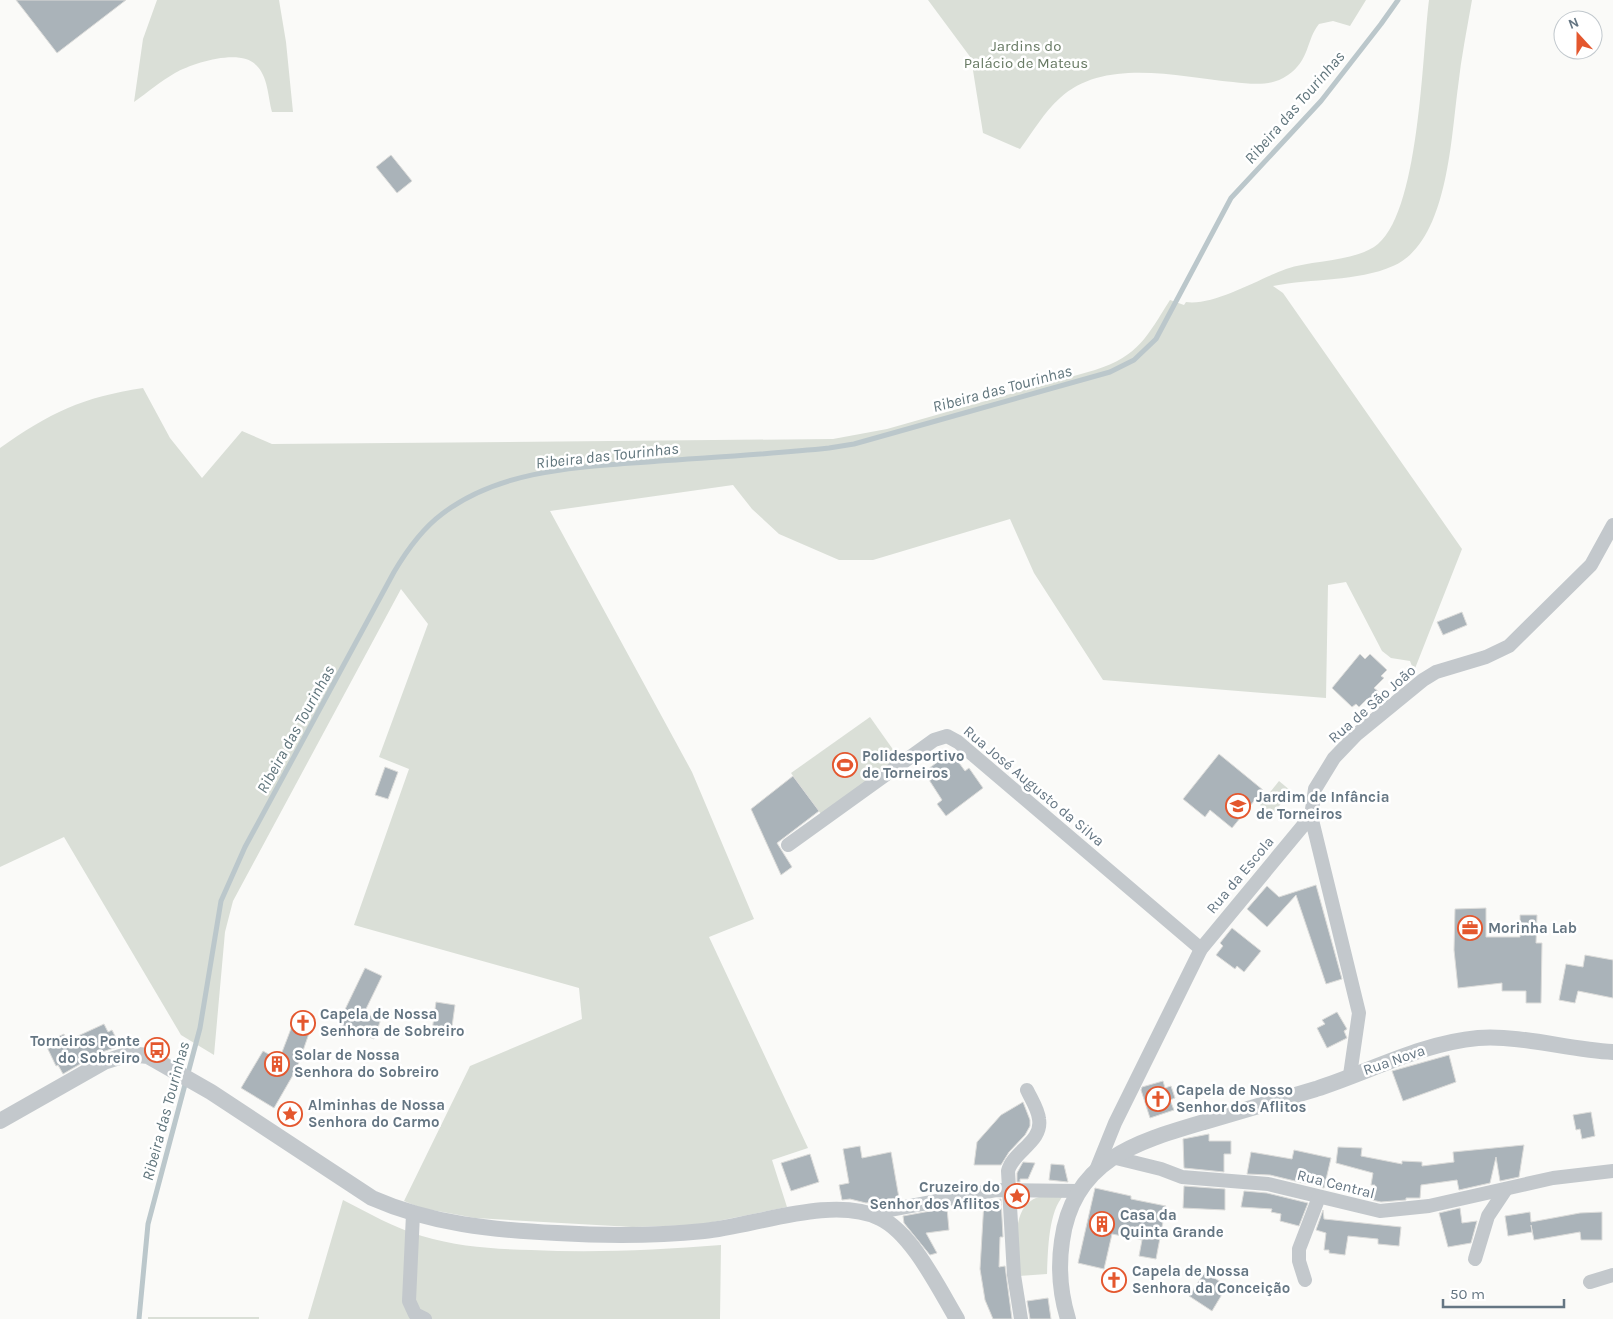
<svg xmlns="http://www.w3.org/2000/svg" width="1613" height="1319" font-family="Karla,sans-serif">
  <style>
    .green { fill: #dadfd7 }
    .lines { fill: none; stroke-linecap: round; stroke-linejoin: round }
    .stream { stroke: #bbc7cb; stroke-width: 5 }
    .building { fill: #aab3b9; stroke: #dcdcda }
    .minor { stroke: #c3c8cc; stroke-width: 14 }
    .tertiary { stroke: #c3c8cc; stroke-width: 16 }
    .labels { text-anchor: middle; stroke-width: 5; stroke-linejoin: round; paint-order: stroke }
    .park-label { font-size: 15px; fill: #687a64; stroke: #fff }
    .street-label { font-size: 15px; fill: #657683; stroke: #fff }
    .poi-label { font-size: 15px; font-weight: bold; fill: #657683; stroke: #fff; text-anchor: start }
    .water-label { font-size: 16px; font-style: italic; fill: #60757c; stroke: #fff }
  </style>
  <rect width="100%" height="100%" fill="#fafaf8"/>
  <g class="green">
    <path d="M157 0H279L286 42 293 112H272C268 97 268 76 256 65 240 48 193 63 175 73 161 81 148 92 134 102L143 39Z"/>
    <path d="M928 0H1366L1350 26 1333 21 1319 24C1306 40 1310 60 1288 75 1271 87 1252 84 1233 82 1180 77 1104 57 1060 98 1044 112 1033 132 1020 149L983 133 971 58Z"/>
    <path d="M1429 0H1472C1467 29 1461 58 1458 87 1451 137 1448 243 1393 266 1357 282 1312 278 1273 286L1283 293 1462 549 1414 671 1410 661 1391 658 1382 651 1346 582 1328 585 1326 698 1103 680 1034 573 1010 519 873 560H839L779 534 752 509 733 485 550 511 692 772 754 919 709 937 808 1148 772 1160 787 1207 698 1225 632 1227 475 1218 421 1208 404 1201 470 1066 582 1019 579 988 354 925 409 769 379 757 428 624 401 589 233 901 225 932 214 1055 181 1035 64 837 0 867V448C49 413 83 397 143 388L170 438 202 478 242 431 272 444 833 439 887 429 1095 370C1139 356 1147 336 1170 300L1184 305 1186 302C1214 306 1258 279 1286 269 1312 260 1350 262 1374 247 1420 218 1422 53 1429 0Z"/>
    <path d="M870 717 899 758 821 814 791 773Z"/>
    <path d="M1279 781 1291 791 1272 815 1260 805Z"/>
    <path d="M1064 1195C1048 1211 1048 1253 1047 1274L1019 1276C1018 1253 1009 1209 1036 1198 1044 1195 1055 1196 1064 1195Z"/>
    <path d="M343 1200C369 1213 394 1228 422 1236 458 1247 495 1249 531 1250 595 1253 657 1250 721 1245L720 1319H308Z"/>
    <rect x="148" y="1317" width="111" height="2"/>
  </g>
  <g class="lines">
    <path class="stream" d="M139 1319 148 1224 200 1028 221 901 245 847 394 572C407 550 422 529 442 514 503 467 587 467 659 461 716 457 773 454 829 448L854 444 1110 372 1134 360 1156 339 1231 198 1321 101 1381 24 1398 0"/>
  </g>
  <g class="building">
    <path d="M16 0H126L57 53Z"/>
    <path d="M391 155 412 181 397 193 376 167Z"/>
    <path d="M1462 612 1467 625 1443 635 1437 622Z"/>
    <path d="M1360 654 1365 659 1370 654 1387 670 1381 676 1384 678 1374 688 1379 692 1370 701 1367 699 1359 707 1356 704 1352 707 1332 688Z"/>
    <path d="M951 752 965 771 969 768 983 788 946 816 937 804 942 800 924 772Z"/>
    <path d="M1219 754 1263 790 1232 828 1210 810 1205 817 1183 799Z"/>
    <path d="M385 767 398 772 388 799 375 795Z"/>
    <path d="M793 776 819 811 777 843 792 867 781 875 751 809Z"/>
    <path d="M1316 885 1342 979 1326 984 1296 895 1267 927 1247 909 1267 886 1279 897Z"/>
    <path d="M1486 908V937H1520V915H1537L1536 943H1542L1541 1003H1526V991H1502V983L1458 988 1454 950 1455 909Z"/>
    <path d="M1232 928 1261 951 1244 972 1237 966 1235 969 1216 955 1223 946 1220 943Z"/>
    <path d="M1585 955 1613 960V998L1578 991 1575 1003 1559 1000 1566 964 1583 967Z"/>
    <path d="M365 968 382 976 364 1013 381 1019 374 1039 338 1024Z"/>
    <path d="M436 1002 455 1005 451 1034 432 1031Z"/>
    <path d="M1337 1012 1347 1029 1344 1031 1347 1038 1327 1048 1317 1028 1325 1024 1322 1020Z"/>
    <path d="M297 1013 314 1019 297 1068 274 1108 241 1088 263 1051 279 1060Z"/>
    <path d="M104 1024 108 1032 112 1030 120 1046 99 1053 63 1074 58 1065 56 1066 45 1043 64 1034 67 1041Z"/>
    <path d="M1449 1055 1456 1082 1403 1101 1392 1071Z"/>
    <path d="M1163 1081 1165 1088 1171 1086 1175 1098 1170 1100 1174 1110 1150 1118 1141 1090 1142 1087Z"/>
    <path d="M1023 1102 1030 1120V1126L1025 1135 1009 1152 1001 1165H974L977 1142 1001 1115Z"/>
    <path d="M1591 1112 1595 1136 1582 1139 1580 1129 1576 1130 1573 1115Z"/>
    <path d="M1209 1134V1141H1231V1154H1224V1172L1184 1168 1183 1139Z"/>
    <path d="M1524 1145 1519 1177 1500 1181 1496 1157 1490 1183 1459 1190 1457 1180 1421 1185 1420 1198H1406V1200L1381 1202 1372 1200 1375 1185H1371L1373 1173 1336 1163 1338 1147 1362 1148 1361 1156 1402 1164V1161L1422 1162V1166L1454 1162 1453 1152Z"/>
    <path d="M860 1146 862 1158 891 1152 899 1198 866 1203 850 1199 842 1200 839 1185 849 1183 843 1149Z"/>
    <path d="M1294 1150 1331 1158 1324 1188 1270 1175 1247 1174 1251 1152 1292 1159Z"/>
    <path d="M810 1154 819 1182 791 1191 781 1163Z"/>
    <path d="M1023 1162 1035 1163 1028 1179H1020V1182H1017V1173Z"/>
    <path d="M1051 1164 1064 1165 1068 1182 1049 1180Z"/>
    <path d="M1184 1186 1225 1189V1210L1183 1208Z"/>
    <path d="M1095 1188 1131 1196V1199L1166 1206 1156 1259 1139 1256 1142 1240 1112 1234 1104 1269 1078 1263Z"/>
    <path d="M1244 1191 1267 1193 1308 1203 1299 1226 1280 1221 1281 1214 1271 1212 1272 1209 1241 1207Z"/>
    <path d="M1001 1199 1003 1237H1000L999 1267 1005 1266 1012 1319H993L985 1300 980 1269 984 1201Z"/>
    <path d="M947 1208 949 1230 926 1233 937 1253 930 1255 904 1223 903 1216Z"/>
    <path d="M1460 1208 1462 1223 1477 1221 1471 1243 1448 1247 1439 1213Z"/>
    <path d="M1323 1210 1324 1219 1401 1227 1399 1246 1378 1244V1239L1348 1236 1345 1255 1329 1253V1250H1324L1326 1233 1316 1230Z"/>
    <path d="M1530 1212 1531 1222 1580 1213 1602 1212V1240H1581L1580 1232 1534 1240 1531 1225 1532 1232 1508 1236 1505 1216Z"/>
    <path d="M1205 1272 1227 1286 1212 1311 1189 1296Z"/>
    <path d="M1048 1298 1051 1319H1030L1027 1301Z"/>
  </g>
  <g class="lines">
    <g class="minor">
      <path d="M1311 816 1315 789 1334 758 1357 734 1423 680 1436 672 1486 657 1509 646 1591 565 1613 525"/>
      <path d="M788 845 934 740 947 736 958 742 1201 949"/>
      <path d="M1112 1157 1161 1169 1182 1177 1268 1184 1380 1211 1429 1206 1553 1178 1613 1171"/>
      <path d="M1096 1170 1115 1123 1201 949 1311 816 1359 1013 1350 1075"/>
      <path d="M413 1214 409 1301 415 1314 425 1319"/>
      <path d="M868 1214 996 1190 1079 1191"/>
      <path d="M1475 1259 1488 1216 1506 1189"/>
      <path d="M1305 1280 1299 1261V1249L1319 1197"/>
      <path d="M1590 1282 1613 1275"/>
      <path d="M1021 1319 1014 1275 1008 1171C1013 1151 1043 1142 1039 1119 1038 1109 1031 1099 1027 1090"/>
    </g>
    <g class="tertiary">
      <path d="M0 1121 104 1062 129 1054 148 1056 211 1092 372 1198C431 1224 493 1230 557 1233 606 1236 655 1236 704 1231 755 1226 832 1195 880 1218 912 1233 939 1289 957 1319"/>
      <path d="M1068 1319C1060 1293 1058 1268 1062 1241 1073 1160 1136 1142 1204 1122 1241 1111 1279 1100 1316 1089 1369 1072 1422 1043 1478 1038 1524 1035 1568 1050 1613 1052"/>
    </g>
  </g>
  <defs>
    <symbol id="stadium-ring" viewBox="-11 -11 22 22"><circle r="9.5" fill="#fff" stroke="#e4572e" stroke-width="1.5"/><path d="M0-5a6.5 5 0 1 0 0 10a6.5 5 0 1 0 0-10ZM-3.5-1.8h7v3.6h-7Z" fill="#e4572e"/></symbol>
    <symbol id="school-ring" viewBox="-11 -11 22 22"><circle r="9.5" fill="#fff" stroke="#e4572e" stroke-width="1.5"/><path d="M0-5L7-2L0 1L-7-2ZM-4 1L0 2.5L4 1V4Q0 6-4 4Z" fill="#e4572e"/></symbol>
    <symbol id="office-ring" viewBox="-11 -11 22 22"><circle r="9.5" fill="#fff" stroke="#e4572e" stroke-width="1.5"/><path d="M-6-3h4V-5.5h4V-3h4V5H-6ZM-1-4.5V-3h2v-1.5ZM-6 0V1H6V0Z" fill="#e4572e"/></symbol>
    <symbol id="church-ring" viewBox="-11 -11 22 22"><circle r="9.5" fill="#fff" stroke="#e4572e" stroke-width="1.5"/><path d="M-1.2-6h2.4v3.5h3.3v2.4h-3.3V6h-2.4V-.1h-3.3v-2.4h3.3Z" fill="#e4572e"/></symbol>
    <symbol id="bus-ring" viewBox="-11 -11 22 22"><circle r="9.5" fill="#fff" stroke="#e4572e" stroke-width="1.5"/><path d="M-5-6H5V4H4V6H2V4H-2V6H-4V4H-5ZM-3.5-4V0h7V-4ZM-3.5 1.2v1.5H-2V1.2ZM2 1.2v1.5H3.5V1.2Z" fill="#e4572e"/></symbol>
    <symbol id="building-ring" viewBox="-11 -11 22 22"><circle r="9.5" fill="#fff" stroke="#e4572e" stroke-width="1.5"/><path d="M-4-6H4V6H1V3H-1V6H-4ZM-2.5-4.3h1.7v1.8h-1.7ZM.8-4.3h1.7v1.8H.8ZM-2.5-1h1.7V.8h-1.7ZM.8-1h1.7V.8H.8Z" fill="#e4572e"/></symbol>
    <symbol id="sight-ring" viewBox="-11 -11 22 22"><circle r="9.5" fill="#fff" stroke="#e4572e" stroke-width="1.5"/><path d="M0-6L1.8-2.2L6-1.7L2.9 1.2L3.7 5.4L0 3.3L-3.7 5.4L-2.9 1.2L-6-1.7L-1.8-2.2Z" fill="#e4572e"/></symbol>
  </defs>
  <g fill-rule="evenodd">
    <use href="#stadium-ring" x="831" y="751" width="28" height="28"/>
    <use href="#school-ring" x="1224" y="792" width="28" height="28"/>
    <use href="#office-ring" x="1456" y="914" width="28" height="28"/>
    <use href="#church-ring" x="289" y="1009" width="28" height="28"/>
    <use href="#bus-ring" x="143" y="1036" width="28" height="28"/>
    <use href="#building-ring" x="263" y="1050" width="28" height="28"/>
    <use href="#church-ring" x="1144" y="1085" width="28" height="28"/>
    <use href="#sight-ring" x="276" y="1100" width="28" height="28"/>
    <use href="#sight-ring" x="1003" y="1182" width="28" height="28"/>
    <use href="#building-ring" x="1088" y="1210" width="28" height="28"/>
    <use href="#church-ring" x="1100" y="1266" width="28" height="28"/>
  </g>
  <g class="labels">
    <g class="park-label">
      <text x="1026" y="51">Jardins do<tspan x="1026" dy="17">Palácio de Mateus</tspan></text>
    </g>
    <g class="street-label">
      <text transform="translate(1372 704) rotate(-41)" y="5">Rua de São João</text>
      <text transform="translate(1034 786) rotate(40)" y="5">Rua José Augusto da Silva</text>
      <text transform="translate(1240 875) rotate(-50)" y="5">Rua da Escola</text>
      <text transform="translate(1394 1060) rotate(-19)" y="5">Rua Nova</text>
      <text transform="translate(1336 1184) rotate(14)" y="5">Rua Central</text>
    </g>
    <g class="poi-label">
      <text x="862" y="761">Polidesportivo<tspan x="862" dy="17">de Torneiros</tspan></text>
      <text x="1256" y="802">Jardim de Infância<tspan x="1256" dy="17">de Torneiros</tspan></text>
      <text x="1488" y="933">Morinha Lab</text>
      <text x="320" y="1019">Capela de Nossa<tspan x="320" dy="17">Senhora de Sobreiro</tspan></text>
      <text x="140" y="1046" text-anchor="end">Torneiros Ponte<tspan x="140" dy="17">do Sobreiro</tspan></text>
      <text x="294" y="1060">Solar de Nossa<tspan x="294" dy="17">Senhora do Sobreiro</tspan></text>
      <text x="1176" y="1095">Capela de Nosso<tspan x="1176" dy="17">Senhor dos Aflitos</tspan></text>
      <text x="308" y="1110">Alminhas de Nossa<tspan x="308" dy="17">Senhora do Carmo</tspan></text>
      <text x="1000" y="1192" text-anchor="end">Cruzeiro do<tspan x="1000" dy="17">Senhor dos Aflitos</tspan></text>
      <text x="1120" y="1220">Casa da<tspan x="1120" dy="17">Quinta Grande</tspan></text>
      <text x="1132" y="1276">Capela de Nossa<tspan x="1132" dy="17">Senhora da Conceição</tspan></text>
    </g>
    <g class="water-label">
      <text transform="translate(1294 107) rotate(-49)" y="6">Ribeira das Tourinhas</text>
      <text transform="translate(1002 388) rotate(-15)" y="6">Ribeira das Tourinhas</text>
      <text transform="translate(607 455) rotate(-6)" y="6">Ribeira das Tourinhas</text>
      <text transform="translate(295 729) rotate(-61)" y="6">Ribeira das Tourinhas</text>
      <text transform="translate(165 1111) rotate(-75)" y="6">Ribeira das Tourinhas</text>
    </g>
  </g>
  <g transform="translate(1578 35) rotate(339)"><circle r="24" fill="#ffffff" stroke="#c1c8cd"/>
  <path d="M0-4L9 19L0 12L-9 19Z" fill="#e4572e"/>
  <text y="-8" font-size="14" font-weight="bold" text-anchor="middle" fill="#657683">N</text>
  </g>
  <path d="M1443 1299v8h121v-8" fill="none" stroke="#657683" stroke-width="2.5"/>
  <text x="1450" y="1299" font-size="15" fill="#657683" stroke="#ffffff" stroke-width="4" paint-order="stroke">50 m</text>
</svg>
